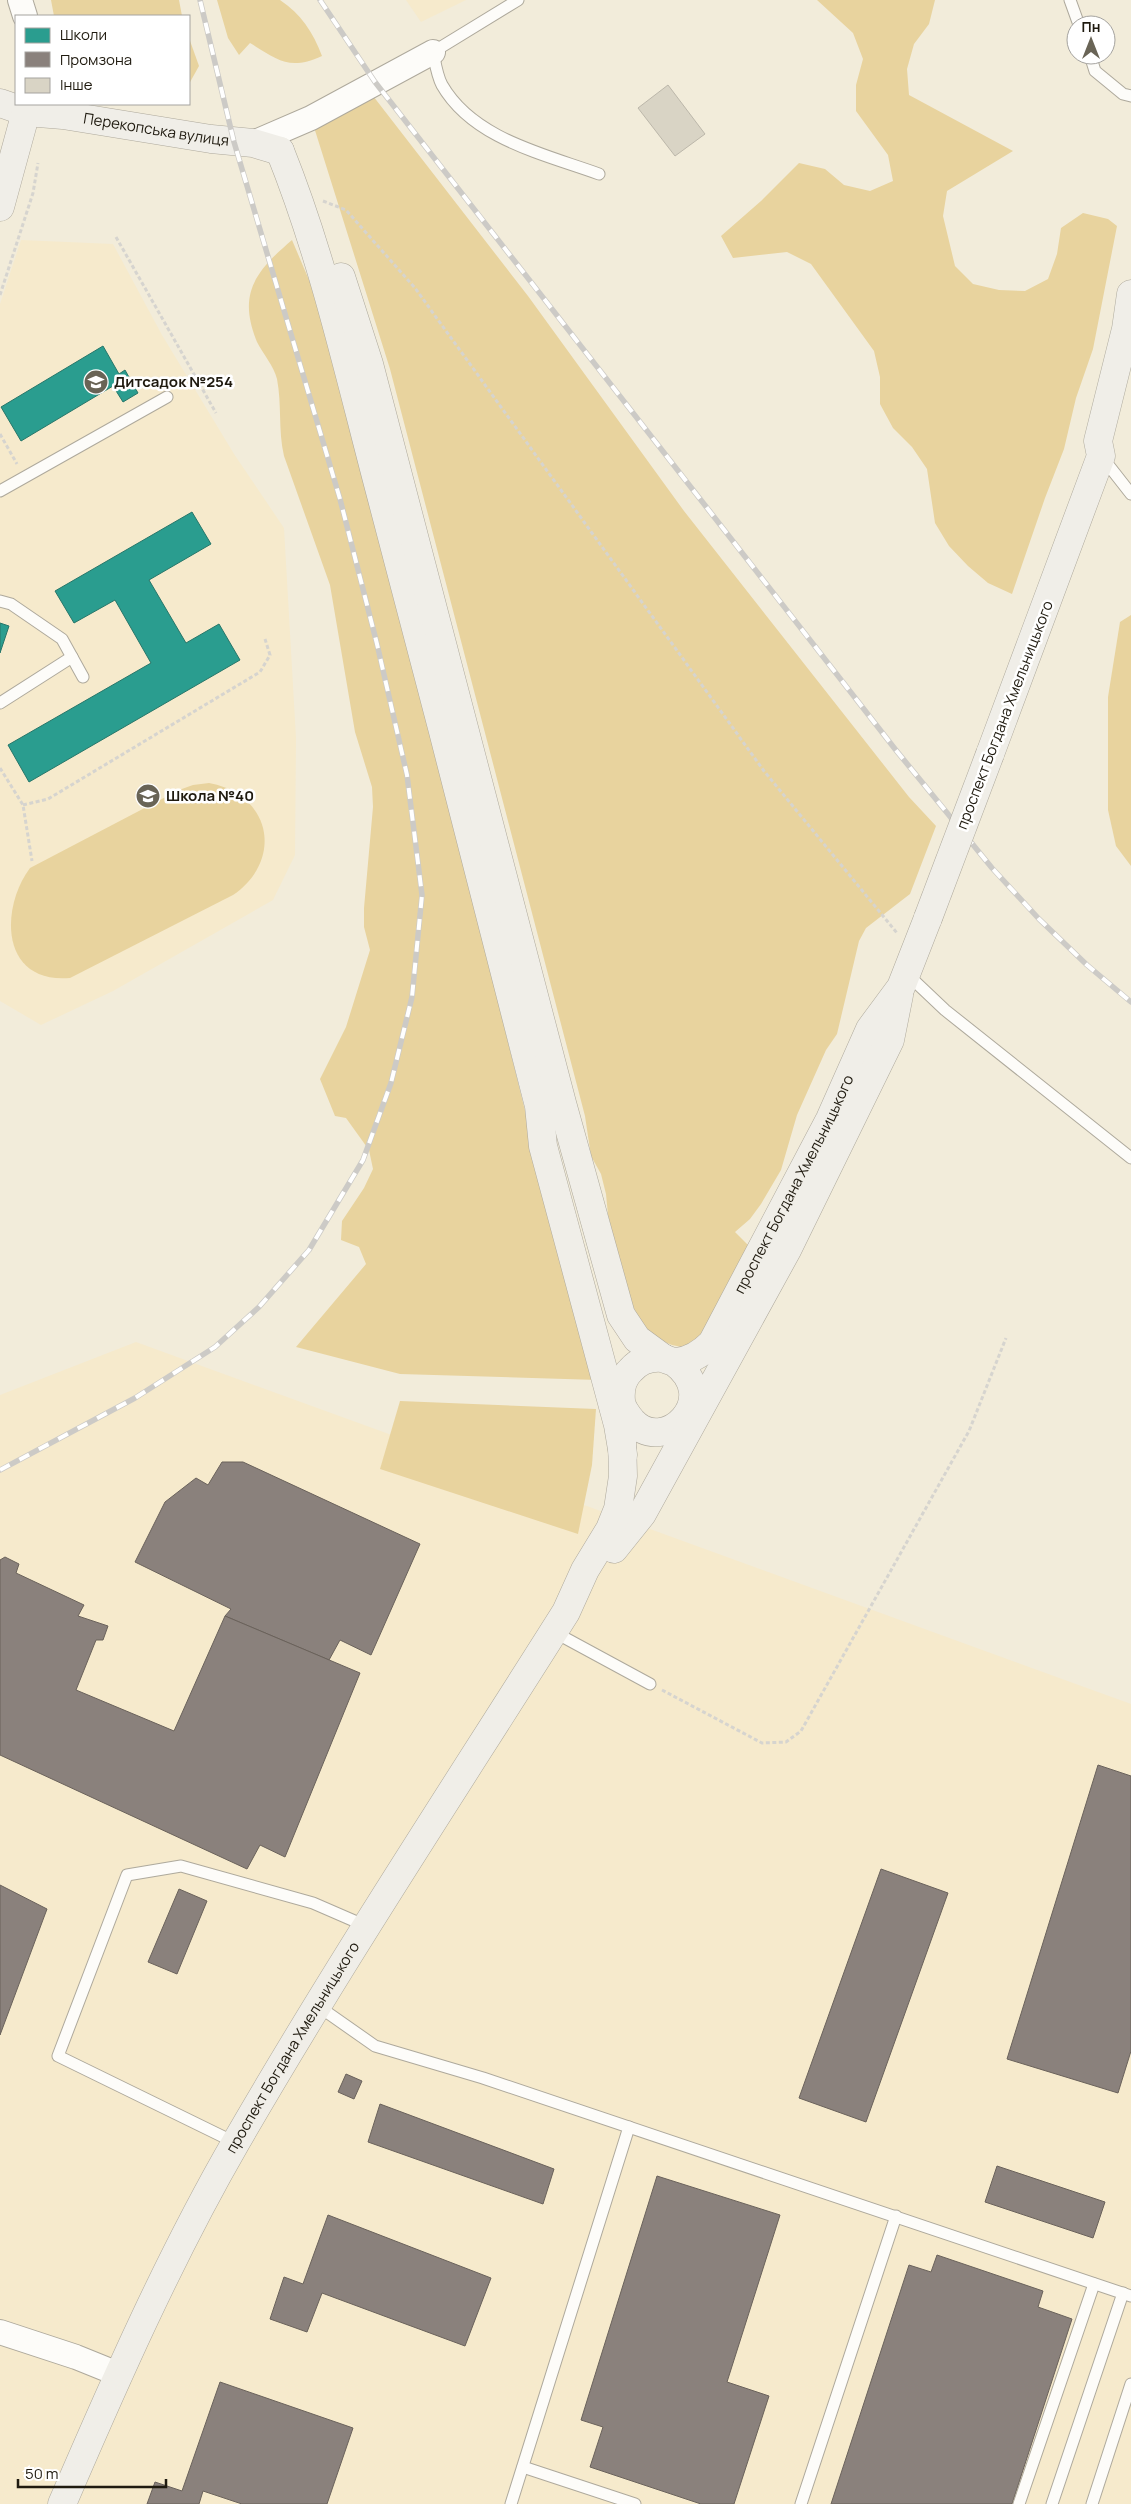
<svg xmlns="http://www.w3.org/2000/svg" width="1131" height="2504" font-family="Manrope,sans-serif">
  <style>
    .built { fill: #f6eacc }
    .green { fill: #e8d39e }
    .schools { fill: #2a9d8f; stroke: #277669 }
    .industry { fill: #8a817c; stroke: #6a625b }
    .building { fill: #d9d4c5; stroke: #bcb7aa }
    .lines { fill: none; stroke-linecap: round; stroke-linejoin: round }
    .lane-casing { stroke: #aea99c; stroke-width: 13 }
    .street-casing { stroke: #aea99c; stroke-width: 26 }
    .secondary-casing { stroke: #aea99c; stroke-width: 29 }
    .path { stroke: #d6d4cf; stroke-width: 3; stroke-dasharray: 4 2.5; stroke-linecap: butt }
    .lane { stroke: #fdfcf9; stroke-width: 11 }
    .street { stroke: #fdfcf9; stroke-width: 24 }
    .secondary { stroke: #f0eee8; stroke-width: 28 }
    .rail-casing { stroke: #cccac6; stroke-width: 5.5 }
    .rail { stroke: #fff; stroke-width: 4; stroke-dasharray: 11; stroke-linecap: butt }
    .secondary-bridge-casing { stroke: #aea99c; stroke-width: 29; stroke-linecap: butt }
    .secondary-bridge { stroke: #f0eee8; stroke-width: 28 }
    .labels { text-anchor: middle; stroke-width: 5; stroke-linejoin: round; paint-order: stroke }
    .street-label { font-size: 15px; fill: #1f1a0f; stroke: #fff }
    .poi-label { font-size: 15px; font-weight: bold; fill: #1f1a0f; stroke: #fff; text-anchor: start }
  </style>
  <rect width="100%" height="100%" fill="#f2ecda"/>
  <g class="built">
    <path d="M406 0H466L421 22Z"/>
    <path d="M21 240 113 244 162 335 234 454 284 528 296 738 295 855 273 900 113 991 41 1025 0 1001V304Z"/>
    <path d="M136 1342 1131 1704V2504H0V1395Z"/>
  </g>
  <g class="green">
    <path d="M51 0H179L182 16H54Z"/>
    <path d="M217 0H280C301 14 313 32 322 56 289 71 278 60 250 43L239 55 228 38Z"/>
    <path d="M817 0H935L929 24 914 44 907 69 909 95 1013 151 947 191 943 216 955 266 973 284 999 290 1025 291 1048 279 1057 254 1061 228 1083 213 1108 219 1117 226 1093 349 1076 398 1064 449 1045 498 1012 594 988 583 968 566 949 546 935 523 927 469 912 447 893 428 880 404V377L874 351 811 264 787 252 733 258 721 236 761 201 799 163 825 169 844 185 870 191 893 181 888 155 856 111V85L863 59 853 33Z"/>
    <path d="M189 38 199 66 189 84Z"/>
    <path d="M370 92 528 296 684 511 909 797 936 826 910 894 866 928 859 941 837 1034 826 1050 797 1115 781 1170 761 1204 750 1219 735 1232 753 1250 704 1341 686 1348 672 1345 655 1338 644 1328 628 1297 608 1215 606 1194 601 1174 591 1156 585 1116 390 369 313 124Z"/>
    <path d="M292 240 309 280 324 298 530 1131 598 1380 400 1374 296 1347 366 1264 359 1247 341 1240 342 1221 364 1188 373 1169 369 1150 346 1118 335 1116 320 1079 346 1027 370 950 364 927V908L373 807 372 787 355 732 330 585 284 456C278 430 282 405 277 379 274 366 263 354 257 342 237 293 256 271 292 240Z"/>
    <path d="M1131 615V866L1116 846 1108 810V697L1120 622Z"/>
    <path d="M209 783C270 794 285 859 233 895L70 978C0 984 0 908 30 868L179 790 193 785Z"/>
    <path d="M400 1401 596 1409 592 1465 578 1534 380 1469Z"/>
  </g>
  <g class="schools">
    <path d="M103 346 119 374 125 370 138 393 123 402 113 386 21 441 1 407Z"/>
    <path d="M192 512 211 544 149 580 186 643 219 624 240 660 29 782 8 745 151 663 115 600 74 623 55 591Z"/>
    <path d="M0 623 9 626 0 653Z"/>
  </g>
  <g class="industry">
    <path d="M222 1462H243L420 1544 371 1655 340 1640 329 1660 225 1616 231 1609 135 1562 165 1502 196 1478 208 1485Z"/>
    <path d="M5 1557 19 1564 16 1573 84 1605 78 1616 108 1626 103 1640H96L76 1690 174 1731 225 1616 360 1673 285 1857 260 1845 247 1869 0 1755V1560Z"/>
    <path d="M1098 1765 1131 1776V2051L1118 2093 1007 2059Z"/>
    <path d="M881 1869 948 1893 866 2122 799 2098Z"/>
    <path d="M0 1885 47 1909 0 2035Z"/>
    <path d="M179 1889 207 1901 177 1974 148 1962Z"/>
    <path d="M346 2074 362 2081 354 2099 338 2092Z"/>
    <path d="M380 2104 554 2169 543 2204 368 2142Z"/>
    <path d="M997 2166 1105 2202 1093 2238 985 2202Z"/>
    <path d="M657 2176 780 2215 727 2382 769 2396 734 2504H701L590 2467 603 2427 581 2420Z"/>
    <path d="M328 2215 491 2278 465 2346 322 2293 307 2332 270 2319 284 2277 303 2284Z"/>
    <path d="M937 2255 1043 2291 1038 2307 1072 2319 1012 2504H831L909 2265 931 2272Z"/>
    <path d="M220 2382 353 2428 327 2504H242L203 2491 199 2504H147L155 2482 182 2491Z"/>
  </g>
  <path class="building" d="M668 85 705 134 675 156 638 108Z"/>
  <g class="lines">
    <defs>
      <g id="lane">
        <path d="M518 0 433 52C435 62 437 76 442 85 473 139 544 154 599 174"/>
        <path d="M1070 0 1079 25"/>
        <path d="M1090 55 1095 71 1123 94 1131 96"/>
        <path d="M1102 457 1131 494"/>
        <path d="M0 491 167 397"/>
        <path d="M0 601 11 604 62 639 83 677"/>
        <path d="M0 703 72 657"/>
        <path d="M907 974 945 1010 1131 1158"/>
        <path d="M554 1632 650 1684"/>
        <path d="M318 2006 375 2046 483 2078 1131 2296"/>
        <path d="M236 2143 58 2056 127 1875 181 1866 313 1903 366 1926"/>
        <path d="M523 2467 635 2504"/>
        <path d="M511 2504 629 2127"/>
        <path d="M801 2504 896 2216"/>
        <path d="M1019 2504 1094 2284"/>
        <path d="M1052 2504 1123 2293"/>
        <path d="M1092 2504 1131 2384"/>
      </g>
      <g id="street">
        <path d="M20 0 25 16"/>
        <path d="M253 143 311 118 433 52"/>
        <path d="M0 2332 76 2357 118 2374"/>
      </g>
      <g id="secondary">
        <path id="s1" d="M0 103 26 112 63 115 211 139 253 143 280 151"/>
        <path d="M280 151C325 263 351 383 382 499 436 701 487 903 539 1106L543 1146 618 1425 623 1455"/>
        <path d="M0 207 26 112"/>
        <path d="M341 277 369 364 562 1103 621 1315 637 1339 663 1358"/>
        <path d="M990 754 1101 456 1098 441 1126 329 1131 294"/>
        <path id="s2" d="M674 1362C724 1399 664 1457 632 1421 627 1415 622 1409 621 1401 620 1390 622 1378 631 1370 639 1361 650 1357 662 1358 667 1359 671 1362 676 1362 691 1361 702 1353 712 1343L830 1119 870 1029 901 987 928 918"/>
        <path d="M614 1549 642 1514 787 1250 890 1040 899 995"/>
        <path id="s3" d="M62 2504C115 2381 169 2258 236 2142 340 1962 455 1788 566 1612L585 1570 610 1529 618 1509 623 1476 622 1438"/>
      </g>
    </defs>
    <use href="#lane" class="lane-casing"/>
    <use href="#street" class="street-casing"/>
    <use href="#secondary" class="secondary-casing"/>
    <g class="path">
      <path d="M323 201 346 210 415 288 764 771 897 933"/>
      <path d="M116 237 216 413"/>
      <path d="M0 295 33 193 38 163"/>
      <path d="M0 434 17 464"/>
      <path d="M0 768 23 805 32 861"/>
      <path d="M23 805 48 799 260 672 270 655 265 639"/>
      <path d="M662 1690 762 1743 786 1742 801 1731 969 1431 1006 1338"/>
    </g>
    <use href="#lane" class="lane"/>
    <use href="#street" class="street"/>
    <use href="#secondary" class="secondary"/>
    <defs>
      <g id="rail">
        <path d="M320 0 375 82 895 749 992 868 1039 919 1087 965 1131 1002"/>
        <path d="M0 1470 135 1398 215 1347 259 1307 309 1250 363 1160 391 1083 412 997 422 895 407 775 377 644 340 499 234 142 200 0"/>
      </g>
    </defs>
    <use href="#rail" class="rail-casing"/>
    <use href="#rail" class="rail"/>
    <defs>
      <path id="secondary-bridge" d="M928 918 990 754"/>
    </defs>
    <use href="#secondary-bridge" class="secondary-bridge-casing"/>
    <use href="#secondary-bridge" class="secondary-bridge"/>
  </g>
  <defs>
    <symbol id="school-disc" viewBox="-11 -11 22 22"><circle r="9.5" fill="#696456" stroke="#fff"/><path d="M0-5L7-2L0 1L-7-2ZM-4 1L0 2.5L4 1V4Q0 6-4 4Z" fill="#fff"/></symbol>
  </defs>
  <g fill-rule="evenodd">
    <use href="#school-disc" x="82" y="368" width="28" height="28"/>
    <use href="#school-disc" x="134" y="782" width="28" height="28"/>
  </g>
  <g class="labels">
    <g class="street-label">
      <text dy="5" stroke="none"><textPath href="#s1" startOffset="159">Перекопська вулиця</textPath></text>
      <text transform="translate(1005 715) rotate(-69)" y="5">проспект Богдана Хмельницького</text>
      <text dy="5" stroke="none"><textPath href="#s2" startOffset="451">проспект Богдана Хмельницького</textPath></text>
      <text dy="5" stroke="none"><textPath href="#s3" startOffset="512">проспект Богдана Хмельницького</textPath></text>
    </g>
    <g class="poi-label">
      <text x="114" y="387">Дитсадок №254</text>
      <text x="166" y="801">Школа №40</text>
    </g>
  </g>
  <rect x="15" y="15" width="175" height="90" fill="#ffffff" stroke="#a5a39f"/>
  <rect x="25" y="28" width="25" height="15" fill="#2a9d8f" stroke="#a5a39f"/>
  <text x="60" y="40" font-size="15" fill="#1f1a0f">Школи</text>
  <rect x="25" y="52" width="25" height="15" fill="#8a817c" stroke="#a5a39f"/>
  <text x="60" y="65" font-size="15" fill="#1f1a0f">Промзона</text>
  <rect x="25" y="78" width="25" height="15" fill="#d9d4c5" stroke="#a5a39f"/>
  <text x="60" y="90" font-size="15" fill="#1f1a0f">Інше</text>
  <g transform="translate(1091 40)"><circle r="24" fill="#ffffff" stroke="#a5a39f"/>
  <path d="M0-4L9 19L0 12L-9 19Z" fill="#696456"/>
  <text y="-8" font-size="14" font-weight="bold" text-anchor="middle" fill="#1f1a0f">Пн</text>
  </g>
  <path d="M18 2479v8h148v-8" fill="none" stroke="#1f1a0f" stroke-width="2.5"/>
  <text x="25" y="2479" font-size="15" fill="#1f1a0f" stroke="#ffffff" stroke-width="4" paint-order="stroke">50 m</text>
</svg>
